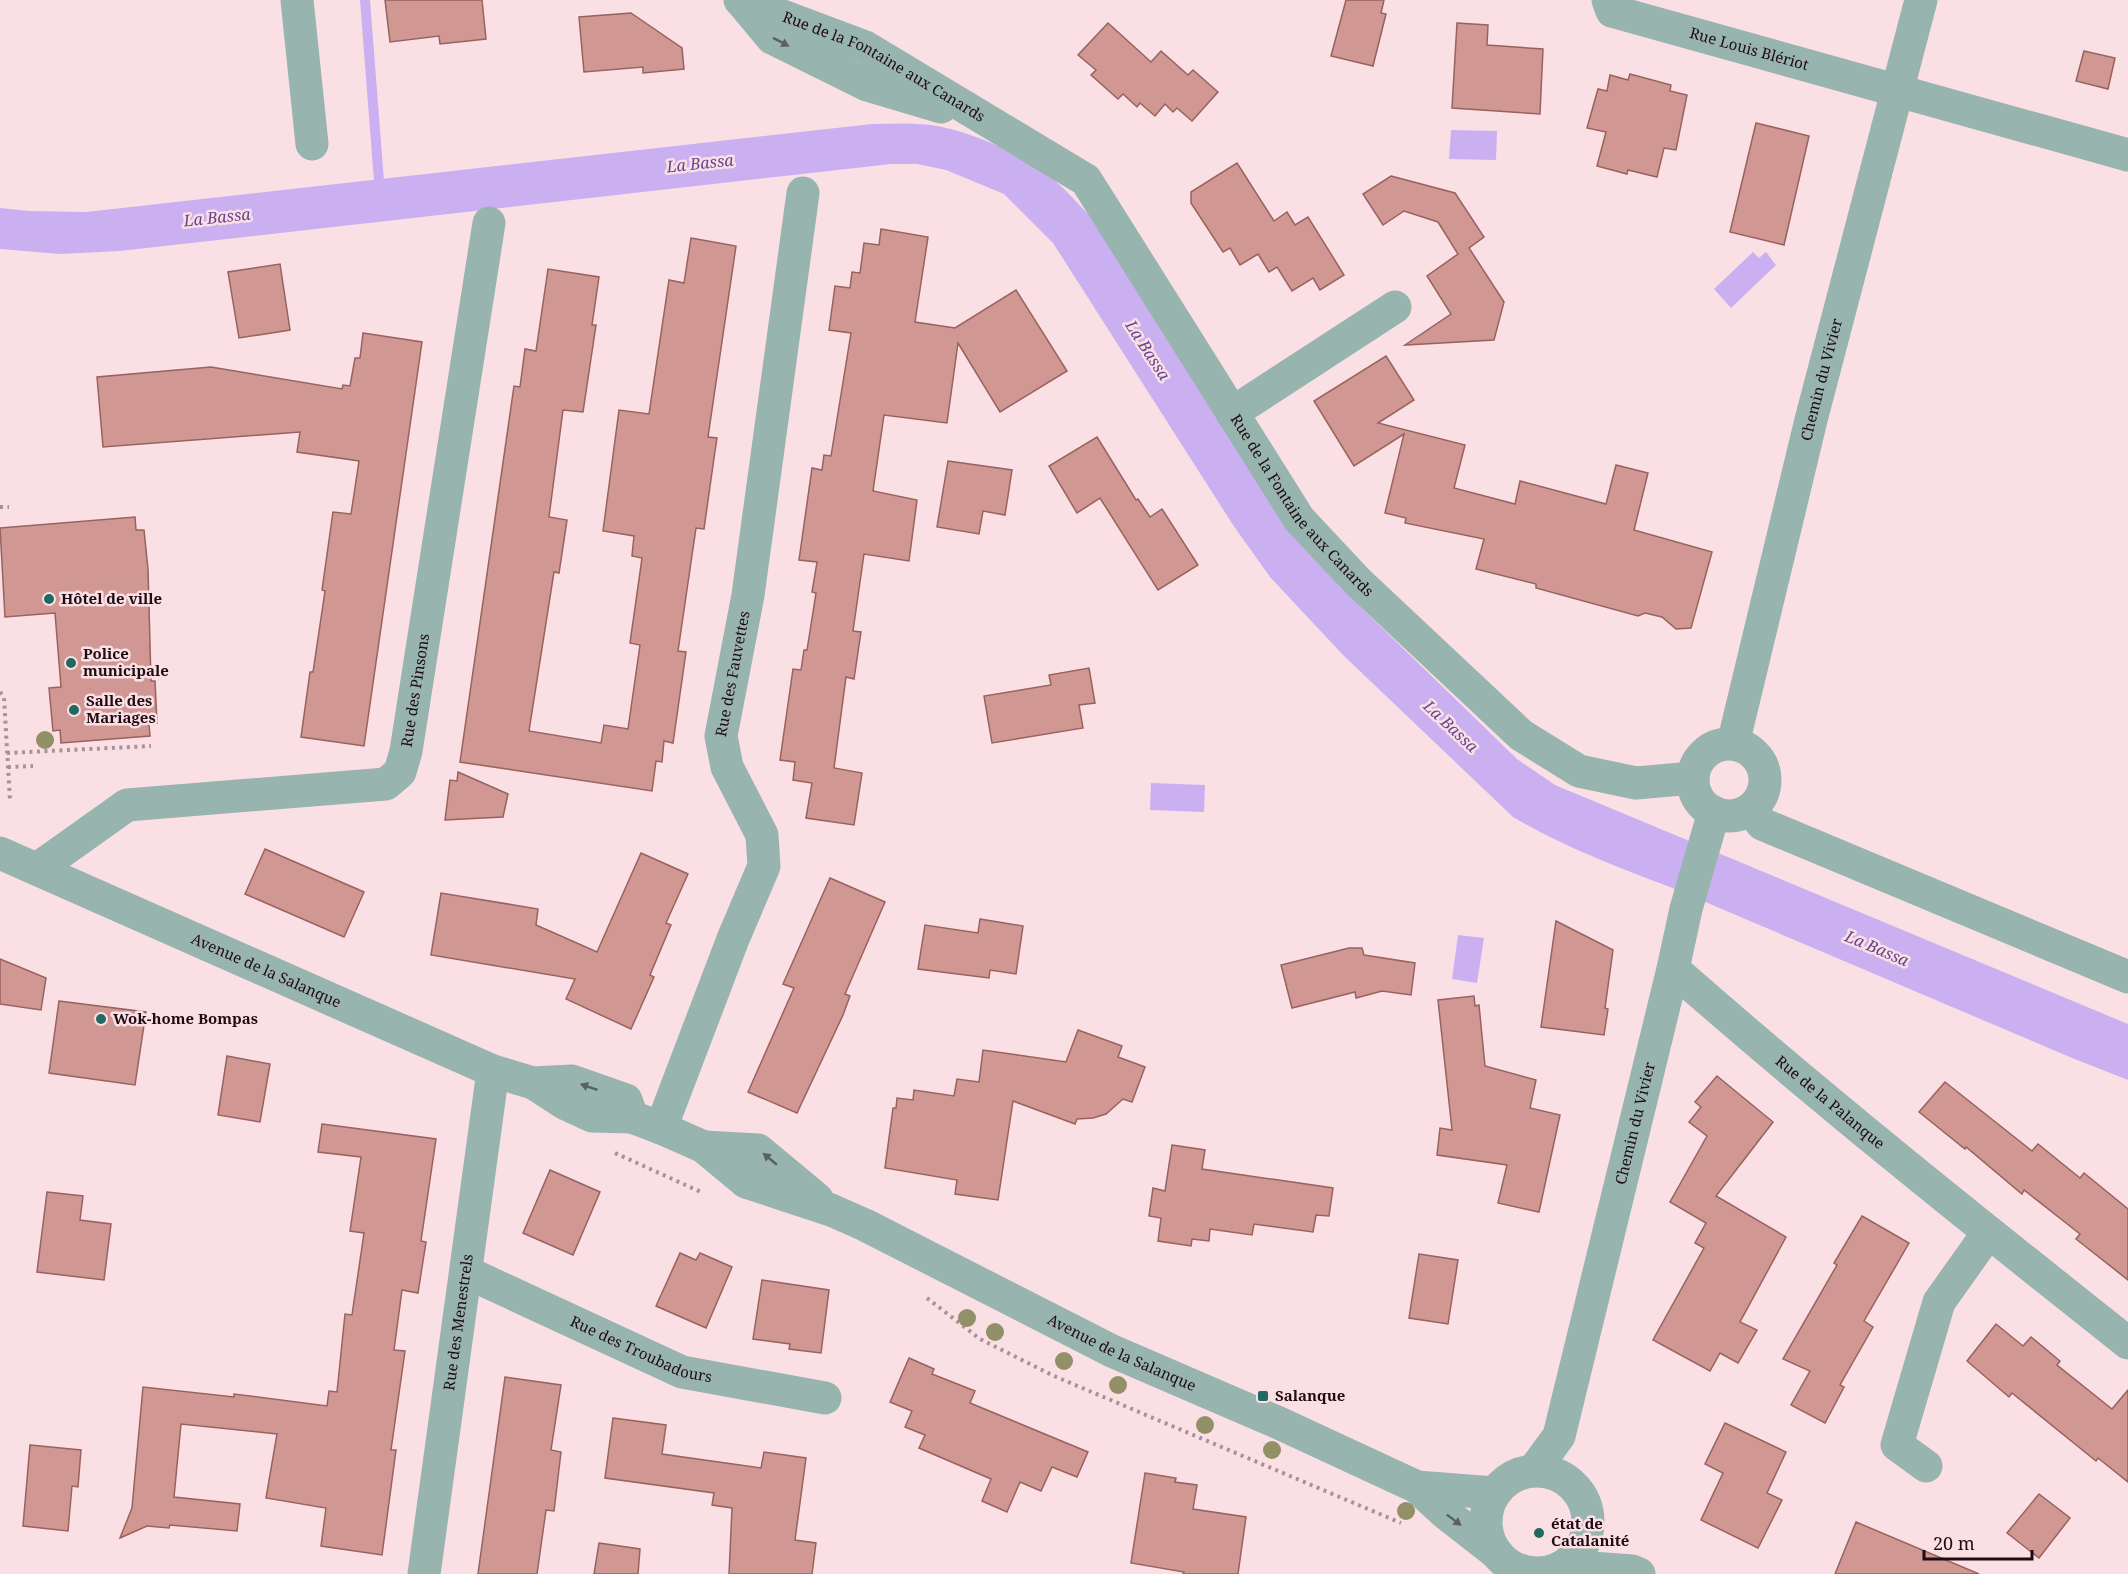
<svg xmlns="http://www.w3.org/2000/svg" width="2128" height="1574" font-family="'Noto Serif',serif">
  <style>
    .water { fill: #cbb0f1 }
    .lines { fill: none; stroke-linecap: round; stroke-linejoin: round }
    .stream { stroke: #cbb0f1; stroke-width: 10 }
    .building { fill: #d19792; stroke: #98625e; stroke-width: 1.5 }
    .path { stroke: #a99196; stroke-width: 4; stroke-dasharray: 3 4.5; stroke-linecap: butt }
    .minor { stroke: #97b4af; stroke-width: 33 }
    .tree { fill: #929067 }
    .oneway { fill: #5b6060 }
    .poi-dot { fill: #216a61; stroke: #fae0e5; stroke-width: 2 }
    .labels { text-anchor: middle; stroke-width: 5; stroke-linejoin: round; paint-order: stroke }
    .street-label { font-size: 15px; fill: #1f0b11; stroke: #fae0e5 }
    .poi-label { font-size: 15px; font-weight: bold; fill: #1f0b11; stroke: #fae0e5; text-anchor: start }
    .water-label { font-size: 16px; font-style: italic; fill: #66428f; stroke: #fae0e5 }
  </style>
  <rect width="100%" height="100%" fill="#fae0e5"/>
  <g class="water">
    <path d="M872 124C895 124 920 122 942 127 979 135 1017 153 1048 175 1063 186 1075 201 1088 214L1338 585 1517 759 1555 785 2128 1024V1080L2072 1058 1670 887C1616 867 1563 846 1513 817L1343 655 1270 577 1233 525 1053 243 1004 194 946 170 917 164H891L120 251 60 254 0 249V208L29 211 86 212Z"/>
    <path d="M1451 130 1497 131 1496 160 1449 159Z"/>
    <path d="M1753 252 1759 258 1766 252 1776 265 1731 308 1714 289Z"/>
    <path d="M1151 783 1205 785 1204 812 1150 810Z"/>
    <path d="M1458 935 1484 938 1477 983 1452 979Z"/>
  </g>
  <g class="lines">
    <path class="stream" d="M365 0 380 194"/>
  </g>
  <g class="building">
    <path d="M385 0H482L486 39 440 44 439 36 390 42Z"/>
    <path d="M1346 0H1384L1381 13 1386 14 1373 66 1331 56Z"/>
    <path d="M631 13 682 48 684 69 643 73V67L584 72 579 17Z"/>
    <path d="M1108 23 1151 62 1161 51 1188 75 1193 70 1218 92 1192 121 1177 108 1173 112 1165 104 1155 116 1140 103 1137 107 1123 94 1118 99 1091 75 1096 70 1078 55Z"/>
    <path d="M1457 23 1488 25 1487 45 1543 49 1540 114 1452 108Z"/>
    <path d="M2084 51 2115 58 2108 89 2076 81Z"/>
    <path d="M1630 74 1671 85 1670 91 1687 95 1676 150 1664 148 1657 177 1628 170 1627 174 1597 166 1606 132 1587 128 1598 89 1607 91 1610 75 1628 80Z"/>
    <path d="M1756 123 1809 136 1784 245 1730 232Z"/>
    <path d="M1237 163 1274 221 1287 212 1295 225 1308 217 1344 275 1320 290 1313 278 1292 291 1277 267 1269 272 1258 254 1240 265 1230 248 1223 252 1191 203V192Z"/>
    <path d="M1391 176 1455 193 1484 237 1469 248 1504 302 1494 340 1405 345 1451 314 1427 276 1458 254 1438 222 1404 211 1383 225 1363 194Z"/>
    <path d="M881 229 928 237 915 322 955 328 1016 290 1067 371 1000 412 958 343 947 423 884 415 873 491 917 500 909 561 864 554 853 631 861 632 854 679 846 677 834 768 862 773 854 825 806 818 812 783 793 780 795 762 780 760 793 669 801 670 804 650H807L816 593 812 592 817 562 799 560 812 468 822 470 824 455 831 456 851 333 829 330 835 286 850 288 852 272 860 273 864 243 879 245Z"/>
    <path d="M691 238 736 246 708 437 717 438 714 458 704 529 696 528 678 651 686 652 673 743 664 741 662 762 656 761 652 791 460 762 514 386 520 387 525 349 536 351 548 269 599 277 592 325H596L583 412 563 410 549 517 567 520 559 573 554 572 529 731 601 743 604 725 628 729 640 645 630 643 642 558 632 556 634 536 603 531 619 410 649 414 669 280 684 283Z"/>
    <path d="M280 264 290 330 239 338 228 272Z"/>
    <path d="M363 333 422 342 364 746 301 737 310 672H313L325 591 322 590 333 512 351 514 359 461 297 452 300 432 103 447 97 377 211 367 342 389 343 385 350 386 355 358H360Z"/>
    <path d="M1386 356 1414 400 1378 423 1465 445 1454 488 1515 504 1520 481 1606 504 1616 465 1648 473 1634 530 1712 552 1691 628 1676 629 1662 617 1645 613 1638 616 1536 588V584L1476 569 1484 539 1405 523 1406 518 1385 513 1404 434 1354 466 1314 401Z"/>
    <path d="M1097 437 1136 500 1138 499 1150 517 1162 509 1198 565 1158 590 1100 498 1077 513 1049 466Z"/>
    <path d="M948 461 1012 470 1005 515 983 511 979 534 937 527Z"/>
    <path d="M135 517 136 530H144L148 569 151 681H155L157 723 149 724 150 736 61 743 60 730 53 731 49 688 61 687 55 613 5 617 0 528Z"/>
    <path d="M1089 668 1095 703 1079 705 1083 728 992 743 984 696 1051 685 1049 675Z"/>
    <path d="M458 772 508 794 503 817 445 820 450 780 457 781Z"/>
    <path d="M265 849 364 892 344 937 245 894Z"/>
    <path d="M641 853 688 874 666 923 671 925 650 975 654 977 631 1029 566 999 575 979 431 955 441 893 538 909 536 925 597 952Z"/>
    <path d="M830 878 885 902 845 994 850 996 843 1015 797 1113 748 1092 794 988 783 984Z"/>
    <path d="M980 919 1023 926 1016 974 990 970 989 978 918 969 925 925 978 933Z"/>
    <path d="M1556 921 1613 950 1605 1008 1608 1009 1604 1035 1541 1027Z"/>
    <path d="M1349 948H1362L1364 955 1415 963 1411 995 1382 991 1356 998 1355 992 1292 1008 1281 965Z"/>
    <path d="M0 959 46 978 41 1010 0 1004Z"/>
    <path d="M1474 996 1475 1006 1479 1005 1485 1066 1536 1080 1530 1108 1560 1115 1539 1212 1498 1203 1507 1165 1437 1155 1440 1128 1452 1130 1438 1000Z"/>
    <path d="M59 1001 146 1012 135 1085 49 1073Z"/>
    <path d="M1078 1030 1122 1046 1118 1057 1145 1067 1132 1102 1123 1099 1106 1114 1093 1118 1077 1119 1075 1124 1013 1101 998 1200 955 1194 957 1180 885 1168 893 1108H896L897 1098 913 1100 914 1090 954 1096 957 1079 979 1082 983 1050 1066 1062Z"/>
    <path d="M227 1056 270 1064 260 1122 218 1115Z"/>
    <path d="M1717 1076 1773 1122 1716 1196 1786 1237 1740 1322 1757 1330 1738 1363 1720 1353 1710 1371 1653 1340 1704 1248 1695 1243 1706 1223 1670 1202 1707 1136 1689 1122 1701 1107 1695 1102Z"/>
    <path d="M1945 1082 2032 1151 2038 1144 2080 1178 2084 1173 2128 1209V1280L2076 1239 2080 1234 2024 1190 2022 1194 1966 1147 1965 1149 1919 1112Z"/>
    <path d="M322 1124 436 1139 421 1241 426 1242 418 1293 402 1290 394 1350 405 1351 391 1450H396L382 1555 321 1546 326 1508 266 1498 277 1434 181 1424 174 1497 240 1504 237 1531 170 1525 169 1528 147 1526 120 1538 132 1508 143 1387 234 1397V1394L327 1406 329 1391 337 1392 345 1314 352 1315 364 1233 350 1231 361 1157 318 1152Z"/>
    <path d="M1172 1145 1205 1150 1202 1169 1333 1188 1329 1216 1316 1215 1313 1232 1254 1224 1252 1235 1210 1229 1209 1241 1192 1239 1191 1246 1158 1241 1161 1218 1149 1216 1153 1188 1165 1191Z"/>
    <path d="M550 1170 600 1192 573 1255 523 1233Z"/>
    <path d="M47 1192 83 1196 80 1220 111 1224 104 1280 37 1272Z"/>
    <path d="M1862 1216 1909 1243 1864 1321 1873 1327 1840 1385 1844 1387 1825 1423 1791 1405 1810 1371 1783 1359 1837 1265 1834 1263Z"/>
    <path d="M680 1253 696 1260 700 1253 732 1267 706 1328 656 1306Z"/>
    <path d="M1419 1254 1458 1260 1448 1324 1409 1318Z"/>
    <path d="M762 1280 829 1290 821 1353 789 1349 790 1344 753 1339Z"/>
    <path d="M1996 1324 2023 1346 2031 1337 2060 1361 2057 1365 2112 1409 2128 1390V1482L2098 1458 2096 1461 2012 1393 2009 1397 1967 1361Z"/>
    <path d="M909 1358 934 1369 932 1374 975 1391 970 1403 1088 1452 1077 1477 1052 1467 1041 1491 1020 1482 1007 1512 982 1501 991 1479 919 1448 925 1435 905 1427 912 1411 890 1402Z"/>
    <path d="M505 1377 561 1385 551 1450 561 1452 554 1511 546 1510 537 1574H478Z"/>
    <path d="M613 1418 666 1425 662 1454 761 1468 764 1452 806 1458 795 1540 816 1543 812 1574H729L732 1508 712 1505 714 1493 605 1478Z"/>
    <path d="M1725 1423 1786 1452 1767 1493 1782 1500 1758 1548 1701 1520 1723 1473 1705 1464Z"/>
    <path d="M30 1445 81 1450 78 1487 72 1486 68 1531 23 1526Z"/>
    <path d="M1145 1473 1176 1478 1175 1482 1197 1485 1193 1509 1246 1517 1238 1574H1183L1184 1572 1131 1563Z"/>
    <path d="M2039 1494 2070 1518 2039 1558 2007 1533Z"/>
    <path d="M1856 1522 1979 1574H1835Z"/>
    <path d="M599 1543 640 1549 638 1574H594Z"/>
  </g>
  <g class="lines">
    <g class="path">
      <path d="M0 507H9"/>
      <path d="M0 692 4 697 10 801"/>
      <path d="M7 753 151 746"/>
      <path d="M8 767 33 766"/>
      <path d="M615 1153 701 1192"/>
      <path d="M927 1298 980 1339 1054 1376 1401 1523"/>
    </g>
    <g class="minor">
      <path d="M297 0 312 144"/>
      <path id="s1" d="M740 0 865 47 1086 180 1299 519 1358 582 1521 735 1579 771 1636 783 1693 778"/>
      <path id="s2" d="M1608 0 1612 11 2128 155"/>
      <path d="M742 2 772 38 867 85 941 107"/>
      <path d="M1232 413 1395 307"/>
      <path id="s3" d="M1733 744 1811 420 1921 0"/>
      <circle cx="1729" cy="780" r="36"/>
      <path d="M1751 809 1762 824 2128 977"/>
      <path id="s4" d="M0 853 493 1071 533 1083 572 1081 626 1100 632 1117"/>
      <path id="s5" d="M37 869 127 805 386 784 400 772 406 751 489 223"/>
      <path id="s6" d="M1673 969C1821 1099 1974 1221 2128 1343"/>
      <path id="s7" d="M533 1083 564 1103 592 1116 632 1117 661 1128 704 1147 746 1182 831 1210 865 1225 1112 1351 1279 1423 1417 1487 1494 1493"/>
      <path id="s8" d="M661 1128 733 939 764 866 762 835 727 767 721 736 748 595 803 193"/>
      <path d="M704 1147 758 1150 817 1199"/>
      <path id="s9" d="M466 1272 682 1372 825 1398"/>
      <path d="M1926 1466 1897 1445 1939 1302 1988 1233"/>
      <path id="s10" d="M1534 1470 1559 1436 1673 969 1686 909 1714 812"/>
      <circle cx="1537" cy="1522" r="51"/>
      <path d="M1417 1487 1444 1512 1494 1551"/>
      <path d="M1565 1566 1632 1571 1639 1574"/>
      <path id="s11" d="M424 1574 493 1071"/>
    </g>
  </g>
  <g class="tree">
    <circle cx="45" cy="740" r="9"/>
    <circle cx="967" cy="1318" r="9"/>
    <circle cx="995" cy="1332" r="9"/>
    <circle cx="1064" cy="1361" r="9"/>
    <circle cx="1118" cy="1385" r="9"/>
    <circle cx="1205" cy="1425" r="9"/>
    <circle cx="1272" cy="1450" r="9"/>
    <circle cx="1406" cy="1511" r="9"/>
  </g>
  <defs><path id="oneway-solid" d="M-6-.8H1V-3.2L6.5 0L1 3.2V.8H-6Z" transform="scale(1.5)"/></defs>
  <g class="oneway">
    <use href="#oneway-solid" transform="translate(781 42) rotate(27)"/>
    <use href="#oneway-solid" transform="translate(589 1087) rotate(-161)"/>
    <use href="#oneway-solid" transform="translate(770 1159) rotate(-140)"/>
    <use href="#oneway-solid" transform="translate(1454 1520) rotate(37)"/>
  </g>
  <g class="poi-dot">
    <circle cx="49" cy="599" r="6"/>
    <circle cx="71" cy="663" r="6"/>
    <circle cx="74" cy="710" r="6"/>
    <circle cx="101" cy="1019" r="6"/>
    <rect x="1257" y="1390" width="12" height="12" rx="3"/>
    <circle cx="1539" cy="1533" r="6"/>
  </g>
  <g class="labels">
    <g class="street-label">
      <text dy="5" stroke="none"><textPath href="#s2" startOffset="154">Rue Louis Blériot</textPath></text>
      <text dy="5" stroke="none"><textPath href="#s1" startOffset="159">Rue de la Fontaine aux Canards</textPath></text>
      <text dy="5" stroke="none"><textPath href="#s3" startOffset="375">Chemin du Vivier</textPath></text>
      <text dy="5" stroke="none"><textPath href="#s1" startOffset="783">Rue de la Fontaine aux Canards</textPath></text>
      <text dy="5" stroke="none"><textPath href="#s8" startOffset="484">Rue des Fauvettes</textPath></text>
      <text dy="5" stroke="none"><textPath href="#s5" startOffset="472">Rue des Pinsons</textPath></text>
      <text dy="5" stroke="none"><textPath href="#s4" startOffset="291">Avenue de la Salanque</textPath></text>
      <text dy="5" stroke="none"><textPath href="#s6" startOffset="206">Rue de la Palanque</textPath></text>
      <text dy="5" stroke="none"><textPath href="#s10" startOffset="364">Chemin du Vivier</textPath></text>
      <text dy="5" stroke="none"><textPath href="#s11" startOffset="254">Rue des Menestrels</textPath></text>
      <text dy="5" stroke="none"><textPath href="#s9" startOffset="192">Rue des Troubadours</textPath></text>
      <text dy="5" stroke="none"><textPath href="#s7" startOffset="654">Avenue de la Salanque</textPath></text>
    </g>
    <g class="poi-label">
      <text x="61" y="604">Hôtel de ville</text>
      <text x="83" y="659">Police<tspan x="83" dy="17">municipale</tspan></text>
      <text x="86" y="706">Salle des<tspan x="86" dy="17">Mariages</tspan></text>
      <text x="113" y="1024">Wok-home Bompas</text>
      <text x="1275" y="1401">Salanque</text>
      <text x="1551" y="1529">état de<tspan x="1551" dy="17">Catalanité</tspan></text>
    </g>
    <g class="water-label">
      <text transform="translate(700 163) rotate(-6)" y="6">La Bassa</text>
      <text transform="translate(217 217) rotate(-6)" y="6">La Bassa</text>
      <text transform="translate(1148 350) rotate(57)" y="6">La Bassa</text>
      <text transform="translate(1451 726) rotate(43)" y="6">La Bassa</text>
      <text transform="translate(1877 948) rotate(23)" y="6">La Bassa</text>
    </g>
  </g>
  <path d="M1924 1550v9h108v-9" fill="none" stroke="#1f0b11" stroke-width="3"/>
  <text x="1933" y="1550" font-size="18" fill="#1f0b11" stroke="#fae0e5" stroke-width="4.5" paint-order="stroke">20 m</text>
</svg>
